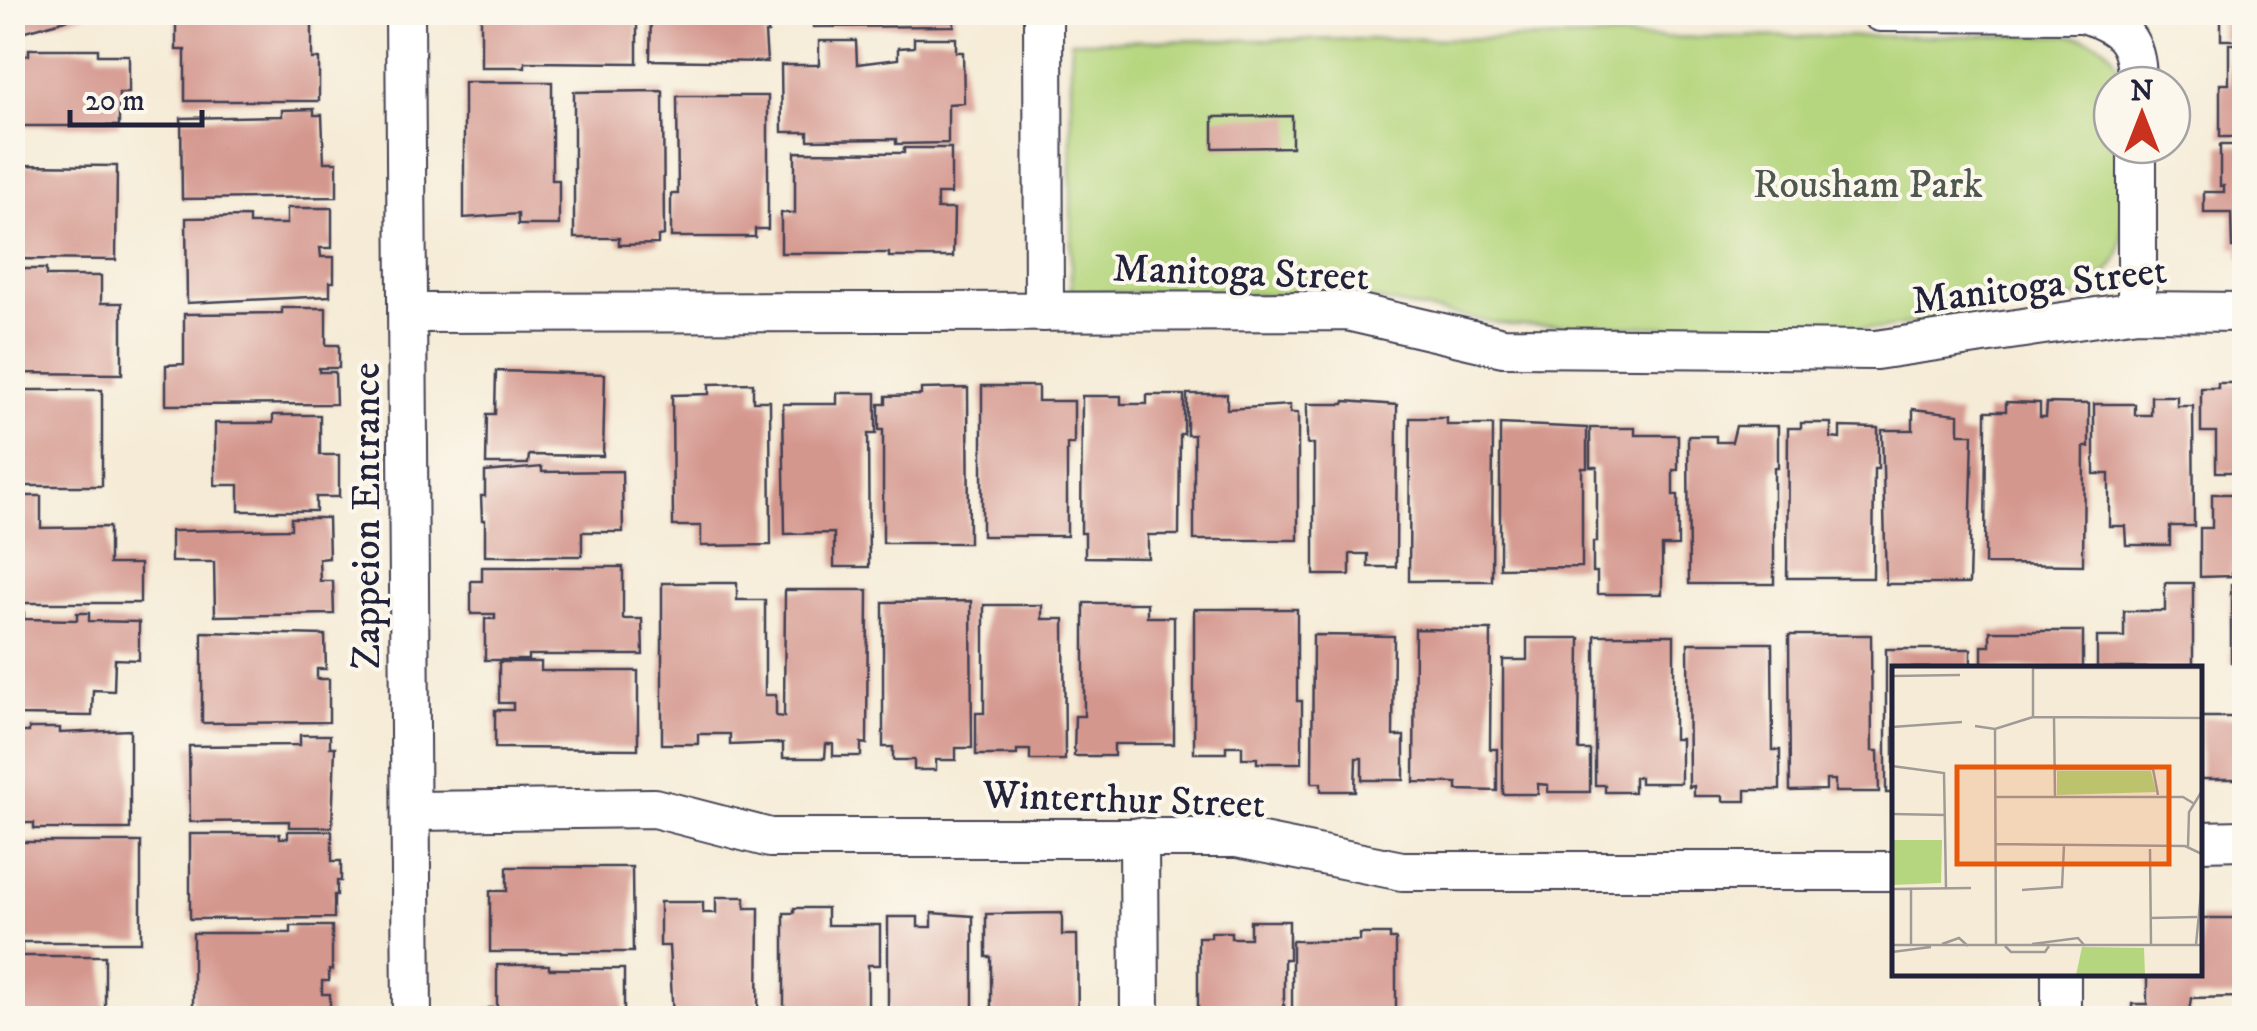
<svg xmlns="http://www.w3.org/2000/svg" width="2257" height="1031" font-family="'IM FELL DW Pica',serif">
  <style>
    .green { fill: #b5d67e; stroke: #6c7c5c; stroke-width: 2.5 }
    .building { fill: #d4978e }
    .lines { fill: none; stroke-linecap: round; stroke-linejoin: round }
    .minor-casing { stroke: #424052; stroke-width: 42 }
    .minor { stroke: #fff; stroke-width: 38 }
    .labels { text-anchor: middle; stroke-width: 8; stroke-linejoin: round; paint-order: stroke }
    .park-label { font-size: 40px; fill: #4e584f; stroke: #fbf7ec }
    .street-label { font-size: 40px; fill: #22223b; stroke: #fbf7ec }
    .inset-road { fill: none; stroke: #a19b98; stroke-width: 2.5 }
    .view { fill: #e8590c; fill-opacity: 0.15; stroke: #e8590c; stroke-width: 5 }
    .inset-edge { fill: none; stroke: #22223b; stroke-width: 5 }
  </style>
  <rect width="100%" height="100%" fill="#fbf7ec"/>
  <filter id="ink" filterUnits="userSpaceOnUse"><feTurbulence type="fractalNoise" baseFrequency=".01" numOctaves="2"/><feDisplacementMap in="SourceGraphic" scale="20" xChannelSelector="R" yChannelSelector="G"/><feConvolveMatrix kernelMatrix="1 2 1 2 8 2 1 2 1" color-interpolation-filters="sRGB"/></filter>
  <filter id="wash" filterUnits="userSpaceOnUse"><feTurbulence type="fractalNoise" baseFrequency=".0048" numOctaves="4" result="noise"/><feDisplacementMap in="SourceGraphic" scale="40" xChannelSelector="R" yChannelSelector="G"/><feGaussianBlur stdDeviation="2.25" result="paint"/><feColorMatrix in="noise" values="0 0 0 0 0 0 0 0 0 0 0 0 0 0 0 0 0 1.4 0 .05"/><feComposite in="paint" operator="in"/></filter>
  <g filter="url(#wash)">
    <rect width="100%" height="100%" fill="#f5ebd6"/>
    <path class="green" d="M2067 35C2100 39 2120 49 2120 85H2112V145H2121C2121 173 2129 242 2114 264 2104 278 2087 291 2072 299L1879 329 1508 325 1354 296 1071 292V41Z"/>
    <g id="blocks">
      <g class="building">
        <path d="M13 12H87V14L19 33Z"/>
        <path d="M269 12H312V59H319V101H185V50H176V17H269Z"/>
        <path d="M481 12H637V63L525 62V67H481Z"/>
        <path d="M651 12H768V33H765L767 62 650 60Z"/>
        <path d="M813 12H954V26L813 27Z"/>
        <rect x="2221" y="12" width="23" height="28"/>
        <path d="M914 38H956V52H963L964 103 948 104V143L896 144V139L808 140V132H782L781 65H819V41H856L857 64 898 59V48L914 47Z"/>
        <path d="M2229 44H2244V137H2220V84H2229Z"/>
        <path d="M29 49H98V55H129V93H119V126H17V99H12V55H29Z"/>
        <path d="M464 82H552V180H559V225H518V214L464 218Z"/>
        <path d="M663 91 664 235 658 236V244L619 245V238H574V92Z"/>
        <path d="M677 96H768V229H755V237H671V194H678Z"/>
        <path d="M314 109V115H322L324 162H337V197L182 199 181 118 282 116V110Z"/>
        <path d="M1292 116V147L1213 148V117Z"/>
        <path d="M2220 145H2244V259H2239V248H2232L2231 213H2204V192H2224V186H2220Z"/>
        <path d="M904 148H951V194H937V209H954L953 257H889V253H781V213H795V152L904 153Z"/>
        <path d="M12 165 117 166 116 260 21 259V267H12Z"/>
        <path d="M287 208H332V248H320L321 257H334V282H330V296L187 303 186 218 249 217V224H287Z"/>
        <path d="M12 269H46V276H101V303H122V374L12 373Z"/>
        <path d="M282 308H326V345H339V368H319V372H335L336 404 166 405V365L184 364V314L282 313Z"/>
        <path d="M496 371 605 374 603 456 529 455 528 464H486L487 414H495Z"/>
        <path d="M753 383V401H770L771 545 701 546V526H673L672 395 709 394V384Z"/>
        <path d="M2218 383H2244V472H2216V432H2201V388H2218Z"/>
        <path d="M982 386H1038V401H1074V444H1067V536H982Z"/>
        <path d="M968 388 969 543H883V430H879V404H886V396L921 395V389Z"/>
        <rect x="12" y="390" width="90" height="96"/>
        <path d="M837 393H876V434H868L869 567H834V533L785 534 783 404H837Z"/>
        <path d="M1187 394H1227V409L1290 405V413H1298V540H1194V435H1187Z"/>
        <path d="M1147 395H1184V434H1180L1179 535H1148V558L1085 557V533H1081L1082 396H1121V404H1147Z"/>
        <path d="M2151 396H2177V406H2193L2194 526H2170V545H2126L2125 526H2109V474H2094V404H2135V415H2151Z"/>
        <path d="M1345 401 1397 405 1396 567H1368V554H1350V575H1314V444H1307V404H1344Z"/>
        <path d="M2006 402 2040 403V417H2046L2047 403 2089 404V447H2084L2083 565 1985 564 1986 411H2006Z"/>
        <path d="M1913 409 1959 414V434H1973L1969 584H1886L1882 430H1913Z"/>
        <path d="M273 415H320V455H339V497H316V511H239V485H215V423H273Z"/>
        <path d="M1410 418H1447V425H1493L1492 581H1409Z"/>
        <path d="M1801 423H1831V438L1840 439V427L1878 428V469H1874L1873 578H1787L1788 428H1801Z"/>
        <path d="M1500 424 1587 428V468H1582V567L1500 568Z"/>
        <path d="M1736 426H1778V468H1774V584H1689L1688 436H1716V442H1732Z"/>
        <path d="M1590 428H1635V435H1678V470H1673V495H1678V546H1662V594H1597V572H1593V542H1597V467H1590Z"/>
        <path d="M542 467V472L622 471 623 532H582V556H485V520H482L481 496H485V472Z"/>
        <path d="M2212 494H2244V565H2232V576L2200 577V528H2212Z"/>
        <path d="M12 496H41V528L109 527V564H140V603H12Z"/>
        <path d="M291 518H328L329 558 319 559 320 581H333L334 614 215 616 214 562H171V531L291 529Z"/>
        <path d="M482 567H623V619H642L643 655H528V660H485V619H495V614H471V581H482Z"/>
        <path d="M662 583H737V600H765V695H776V716L784 717 785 590H868L867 744 861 743V756H833V744H826L825 758H783V743L730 745V734H698V744H662Z"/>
        <path d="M2165 583H2193V668H2097V637H2124V611H2165Z"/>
        <rect x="2231" y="584" width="13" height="78"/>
        <path d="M971 601 972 748H956V760H936V770H914V760H893V747H883V602Z"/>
        <path d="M1084 603H1147V617H1174V744H1114V756H1074L1075 716H1084Z"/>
        <path d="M984 605H1042V619H1064L1065 760H1030V750H1017V755H976V713H984Z"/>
        <path d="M1194 609H1297V701H1302V763H1257V758H1242V746H1226V753H1194Z"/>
        <path d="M12 610H24V619L77 620V613H89V621L139 622V660L115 659 114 691 93 690 92 716 12 715Z"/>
        <path d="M1415 629 1491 630 1490 749H1497V791L1457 790V783L1414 782Z"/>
        <path d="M1990 631H2083V668H1982V646H1990Z"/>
        <path d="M202 632 325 635 326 669H317V679H329V722L202 723Z"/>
        <path d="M1313 635 1394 636 1393 736H1404V780H1362V758H1356L1355 791H1321V783H1312Z"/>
        <path d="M1595 635H1674V739H1681V783H1640V777H1634V792H1605V785H1595Z"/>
        <path d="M1789 635H1871L1872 751H1878L1879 792H1835V780H1826V790L1790 791Z"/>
        <path d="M1527 638H1580L1579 750H1590V792H1548V785L1538 784V794H1503V660H1527Z"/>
        <path d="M1688 643H1772L1773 750H1780V790H1746V801H1723V796H1694V786L1689 787Z"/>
        <path d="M1886 649H1971V668H1894V793H1886Z"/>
        <path d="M499 662H541V671H638V749L495 748V710H513V703H499Z"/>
        <rect x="2201" y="717" width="43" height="62"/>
        <path d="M29 728H60V733L130 730V829H34V823H12V732H29Z"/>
        <path d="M300 735H330V747H335L332 827H289V821L190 822 189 746 300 745Z"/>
        <path d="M288 831H332V861H341V881H337V895H334V918L190 919V834H280V838H288Z"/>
        <path d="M12 842H141V942H22V951H12Z"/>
        <path d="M507 867H632L633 952H490V891H507Z"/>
        <path d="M716 897H745V908H759L758 1018H673L669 946H660V902H703V913H716Z"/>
        <path d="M794 908H827V925H880V965H868V1018H784V913H794Z"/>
        <path d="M932 913 973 916V1018H888V917H918V927H932Z"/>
        <path d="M1062 913V935H1077L1078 1018H991V957H986V914Z"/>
        <path d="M2200 918H2244V997L2191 998 2188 1018H2132V1004H2147V974H2200Z"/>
        <path d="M1250 921H1289V959H1284V1018H1198V937H1211V932H1231V938H1250Z"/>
        <path d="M291 926H332V970H329V981H322V994H330V1018H193V933H291Z"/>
        <path d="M1360 934H1390V939H1396V1018H1292V941H1360Z"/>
        <rect x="12" y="956" width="93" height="62"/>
        <path d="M497 965H549V969H624V1018H489V1008H497Z"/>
      </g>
    </g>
  </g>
  <g filter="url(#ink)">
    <use href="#blocks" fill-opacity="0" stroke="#424052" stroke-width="2.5"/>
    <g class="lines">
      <defs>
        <g id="minor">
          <path d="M405 12 412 1018"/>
          <path d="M1043 12 1044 312"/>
          <path d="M1880 12 2083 13C2124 26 2138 41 2137 85"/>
          <path d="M2137 311V145"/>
          <path d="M408 313 1347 311 1503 347 1876 350 2137 311 2244 312"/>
          <path d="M412 811 654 808 770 838H1237L1402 871H1894"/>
          <path d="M1139 837 1140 1018"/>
          <path d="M2200 841 2244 840"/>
          <path d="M2061 974V1018"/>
        </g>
      </defs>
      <use href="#minor" class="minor-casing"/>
      <use href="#minor" class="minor"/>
    </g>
  </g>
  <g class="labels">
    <g class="park-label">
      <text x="1868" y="197">Rousham Park</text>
    </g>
    <g class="street-label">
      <text transform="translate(1241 271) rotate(2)" y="14">Manitoga Street</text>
      <text transform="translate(2039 284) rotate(-7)" y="14">Manitoga Street</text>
      <text transform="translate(365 516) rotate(-90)" y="14">Zappeion Entrance</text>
      <text transform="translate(1124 798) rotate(2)" y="14">Winterthur Street</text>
    </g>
  </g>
  <g transform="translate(1892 666)">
    <rect width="310" height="310" fill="#f5ebd6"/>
    <path d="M165 105H259L264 126 165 129ZM0 174H50L49 217 0 219ZM190 281 252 282 253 309H184Z" fill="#b5d67e"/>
    <path class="inset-road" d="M141 1V51L310 52M141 2H310M0 10 68 9M162 51 163 131M83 60 103 63 141 51M0 61 70 56M103 63 104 280M0 100 52 107 54 222M163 103H261L266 129M103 131H291L301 137M0 148 54 149M103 178 293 180 310 188M296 181 297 146 310 125M258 183 259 279M0 223 79 222M19 223V279M130 224 170 221 172 180M258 252 305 251M50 278 67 272 76 280M140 278 186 272 193 280M0 279H310M304 279 310 216M113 280 119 286H153L157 280M0 286 39 281"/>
    <path class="view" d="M65 101H277V198H65Z"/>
    <rect width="310" height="310" class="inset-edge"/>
  </g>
  <rect width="2257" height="1031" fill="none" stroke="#fbf7ec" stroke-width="50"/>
  <g transform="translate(2142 115)"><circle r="48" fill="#fbf7ec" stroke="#a4a2a5" stroke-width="2.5"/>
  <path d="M0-8L18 38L0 25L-18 38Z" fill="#c8321e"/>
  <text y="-15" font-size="28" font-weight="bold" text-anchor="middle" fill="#22223b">N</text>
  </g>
  <path d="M70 110v15h132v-15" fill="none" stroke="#22223b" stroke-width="5"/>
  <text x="85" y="110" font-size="30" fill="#22223b" stroke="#fbf7ec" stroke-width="8" paint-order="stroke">20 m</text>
</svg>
